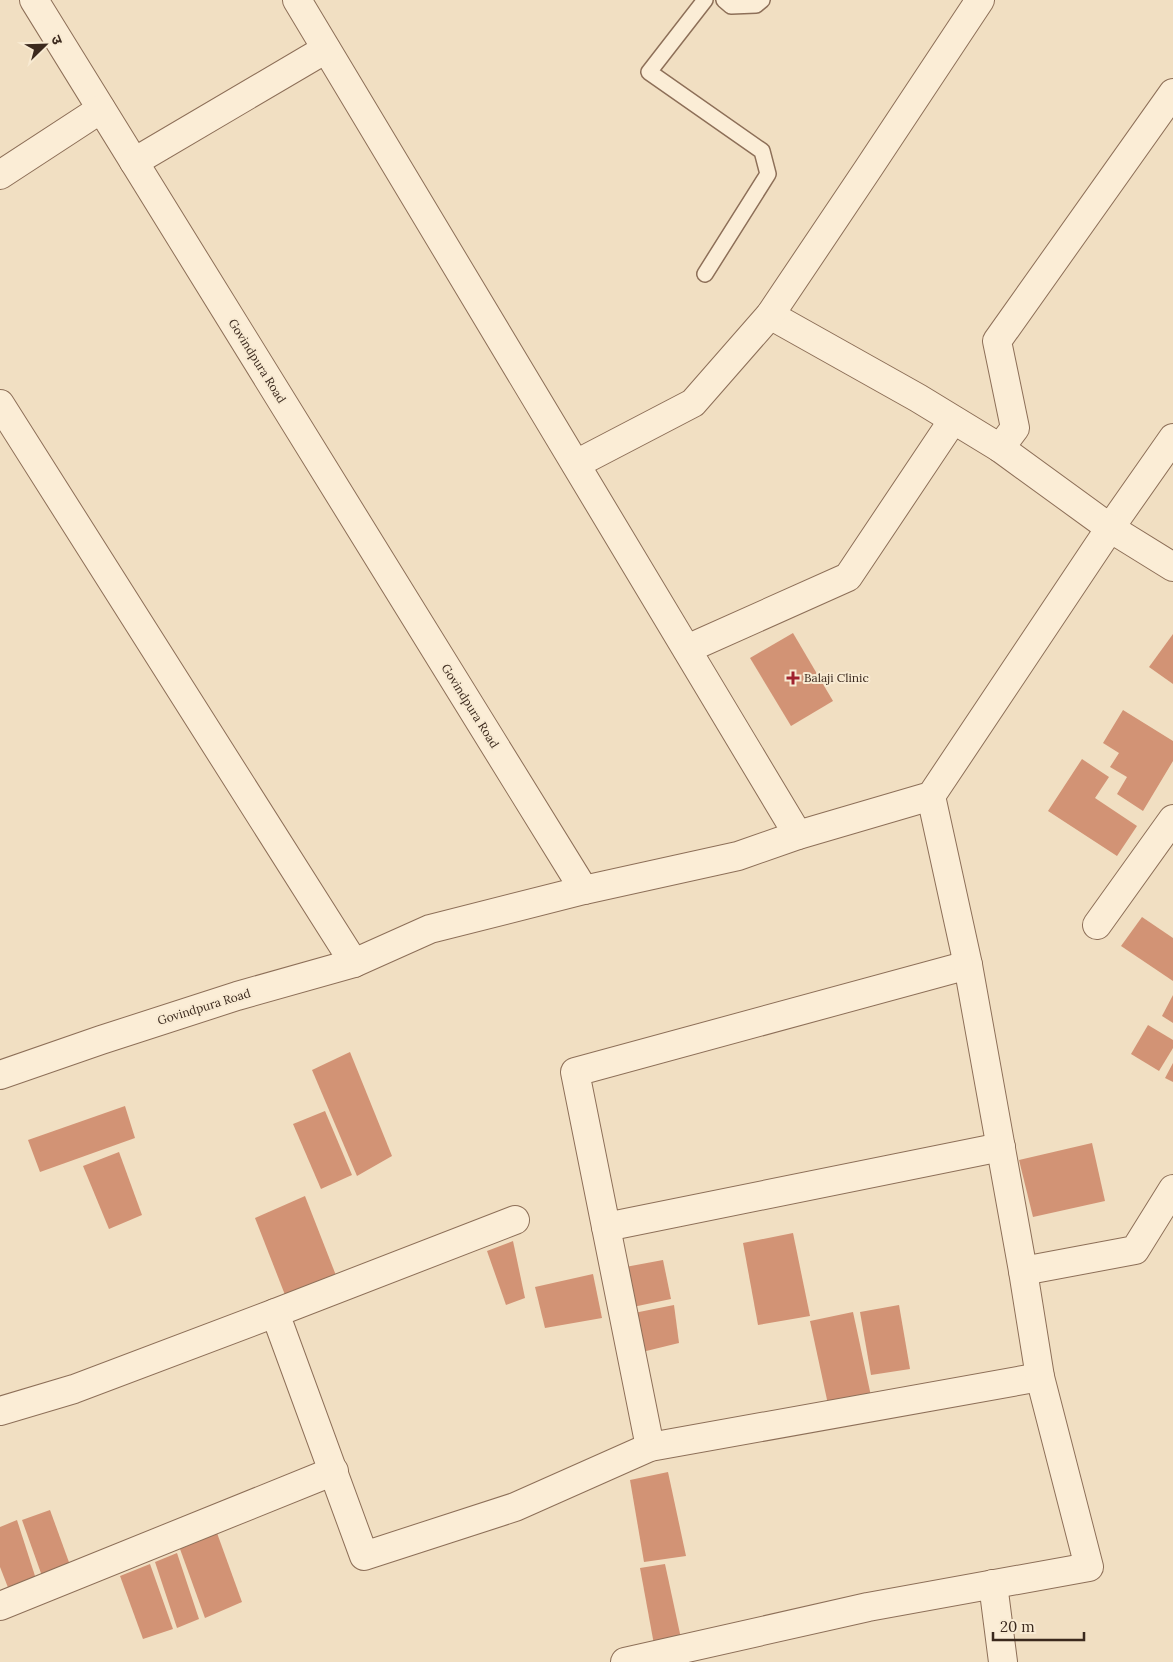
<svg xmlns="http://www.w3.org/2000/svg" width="1173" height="1662" font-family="Lora,'Noto Sans Devanagari',serif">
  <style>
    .building { fill: #d29375 }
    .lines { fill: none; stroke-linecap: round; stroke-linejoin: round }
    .service-casing { stroke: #8d6f58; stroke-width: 18 }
    .minor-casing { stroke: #8d6f58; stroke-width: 30 }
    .tertiary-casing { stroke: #8d6f58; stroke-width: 30 }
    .service { stroke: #fbedd6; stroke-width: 15 }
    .minor { stroke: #fbedd6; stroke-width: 28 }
    .tertiary { stroke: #fbedd6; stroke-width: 28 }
    .poi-dot { fill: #a0232f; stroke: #f8ead2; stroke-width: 2 }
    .labels { text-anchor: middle; stroke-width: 4; stroke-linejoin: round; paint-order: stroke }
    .street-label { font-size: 12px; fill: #3b291d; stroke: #f8ead2 }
    .poi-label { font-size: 12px; fill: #3b291d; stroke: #f8ead2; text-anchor: start }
  </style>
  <rect width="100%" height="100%" fill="#f1dfc2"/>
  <g class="building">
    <path d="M793 633 833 701 791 726 750 658Z"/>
    <path d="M1173 634V684L1149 667Z"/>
    <path d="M1123 710 1173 741V761L1143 811 1117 794 1127 777 1110 767 1119 753 1103 743Z"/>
    <path d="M1082 759 1109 777 1095 798 1137 826 1117 856 1048 811Z"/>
    <path d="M1142 917 1173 938V981L1121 946Z"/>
    <path d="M1173 995V1023L1162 1016Z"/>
    <path d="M1148 1025 1173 1040V1048L1159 1071 1131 1054Z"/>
    <path d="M350 1052 392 1156 357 1176 312 1070Z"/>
    <path d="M1173 1063V1082L1165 1078Z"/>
    <path d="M125 1106 135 1138 40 1172 28 1140Z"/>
    <path d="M325 1111 352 1175 321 1189 293 1124Z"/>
    <path d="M1092 1143 1105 1201 1033 1217 1019 1160Z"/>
    <path d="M119 1152 142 1215 109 1229 83 1166Z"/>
    <path d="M305 1196 337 1278 287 1300 255 1218Z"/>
    <path d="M793 1233 810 1316 758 1325 743 1243Z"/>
    <path d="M513 1241 525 1298 506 1305 487 1251Z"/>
    <path d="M663 1260 671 1299 628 1308 620 1268Z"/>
    <path d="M593 1274 602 1318 545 1328 535 1287Z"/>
    <path d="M674 1305 679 1343 638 1353 629 1314Z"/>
    <path d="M899 1305 910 1369 871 1375 860 1312Z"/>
    <path d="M853 1312 871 1396 829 1409 810 1321Z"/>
    <path d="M668 1472 686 1556 644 1562 630 1480Z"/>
    <path d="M50 1510 70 1565 42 1576 22 1520Z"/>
    <path d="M17 1520 36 1579 9 1590 0 1567V1527Z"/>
    <path d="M217 1533 242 1602 205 1618 180 1549Z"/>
    <path d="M177 1553 199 1619 177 1628 155 1562Z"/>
    <path d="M150 1564 173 1629 143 1639 120 1576Z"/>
    <path d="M665 1564 682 1643 655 1650 640 1568Z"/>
  </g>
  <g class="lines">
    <defs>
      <g id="service">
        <path d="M724 0 731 6 756 5 762 0"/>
        <path d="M705 274 768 174 762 151 649 72 705 0"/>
      </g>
      <g id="minor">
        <path d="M34 0 584 890"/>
        <path d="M297 0 798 835"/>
        <path d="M134 162 326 49"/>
        <path d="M0 175 101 109"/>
        <path d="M770 315 918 398 1000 448 1015 428 997 341 1173 93"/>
        <path d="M0 404 354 963"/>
        <path d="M1000 448 1110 528 1173 438"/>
        <path d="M576 464 693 403 770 315 868 169 980 0"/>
        <path d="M687 649 848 577 953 420"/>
        <path d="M1097 925 1173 819"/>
        <path d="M515 1220 275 1313 364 1556 515 1507 650 1447 1040 1377"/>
        <path d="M606 1227 1001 1147"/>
        <path d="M1023 1271 1135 1250 1173 1189"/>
        <path d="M0 1411 74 1389 275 1313"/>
        <path d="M650 1447 575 1072 968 965"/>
        <path d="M993 1584 1003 1662"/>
        <path d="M0 1606 334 1471"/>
        <path d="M625 1662 868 1607 1089 1567 1040 1377 1023 1271 968 965 931 796"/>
      </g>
      <path id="tertiary" d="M0 1075 101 1040 237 996 354 963 430 929 584 890 738 856 798 835 931 796 1110 528 1173 567"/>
    </defs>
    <use href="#service" class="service-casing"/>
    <use href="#minor" class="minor-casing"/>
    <use href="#tertiary" class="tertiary-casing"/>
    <use href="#service" class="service"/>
    <use href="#minor" class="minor"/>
    <use href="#tertiary" class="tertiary"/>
  </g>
  <path class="poi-dot" d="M790.5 670.5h5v5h5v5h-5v5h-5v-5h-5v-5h5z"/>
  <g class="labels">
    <g class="street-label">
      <text transform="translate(257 361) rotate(58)" y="4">Govindpura Road</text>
      <text transform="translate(470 706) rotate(58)" y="4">Govindpura Road</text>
      <text transform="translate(204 1007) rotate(-17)" y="4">Govindpura Road</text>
    </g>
    <g class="poi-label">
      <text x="804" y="682">Balaji Clinic</text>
    </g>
  </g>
  <g transform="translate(45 45) rotate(67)" stroke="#f8ead2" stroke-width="4" paint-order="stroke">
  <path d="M0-4L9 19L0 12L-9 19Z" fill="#3b291d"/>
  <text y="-8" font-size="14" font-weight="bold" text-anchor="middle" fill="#3b291d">उ</text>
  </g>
  <path d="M993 1632v8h91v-8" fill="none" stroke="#3b291d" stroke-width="2.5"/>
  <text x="1000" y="1632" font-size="15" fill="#3b291d" stroke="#f8ead2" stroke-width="4" paint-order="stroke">20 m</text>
</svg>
